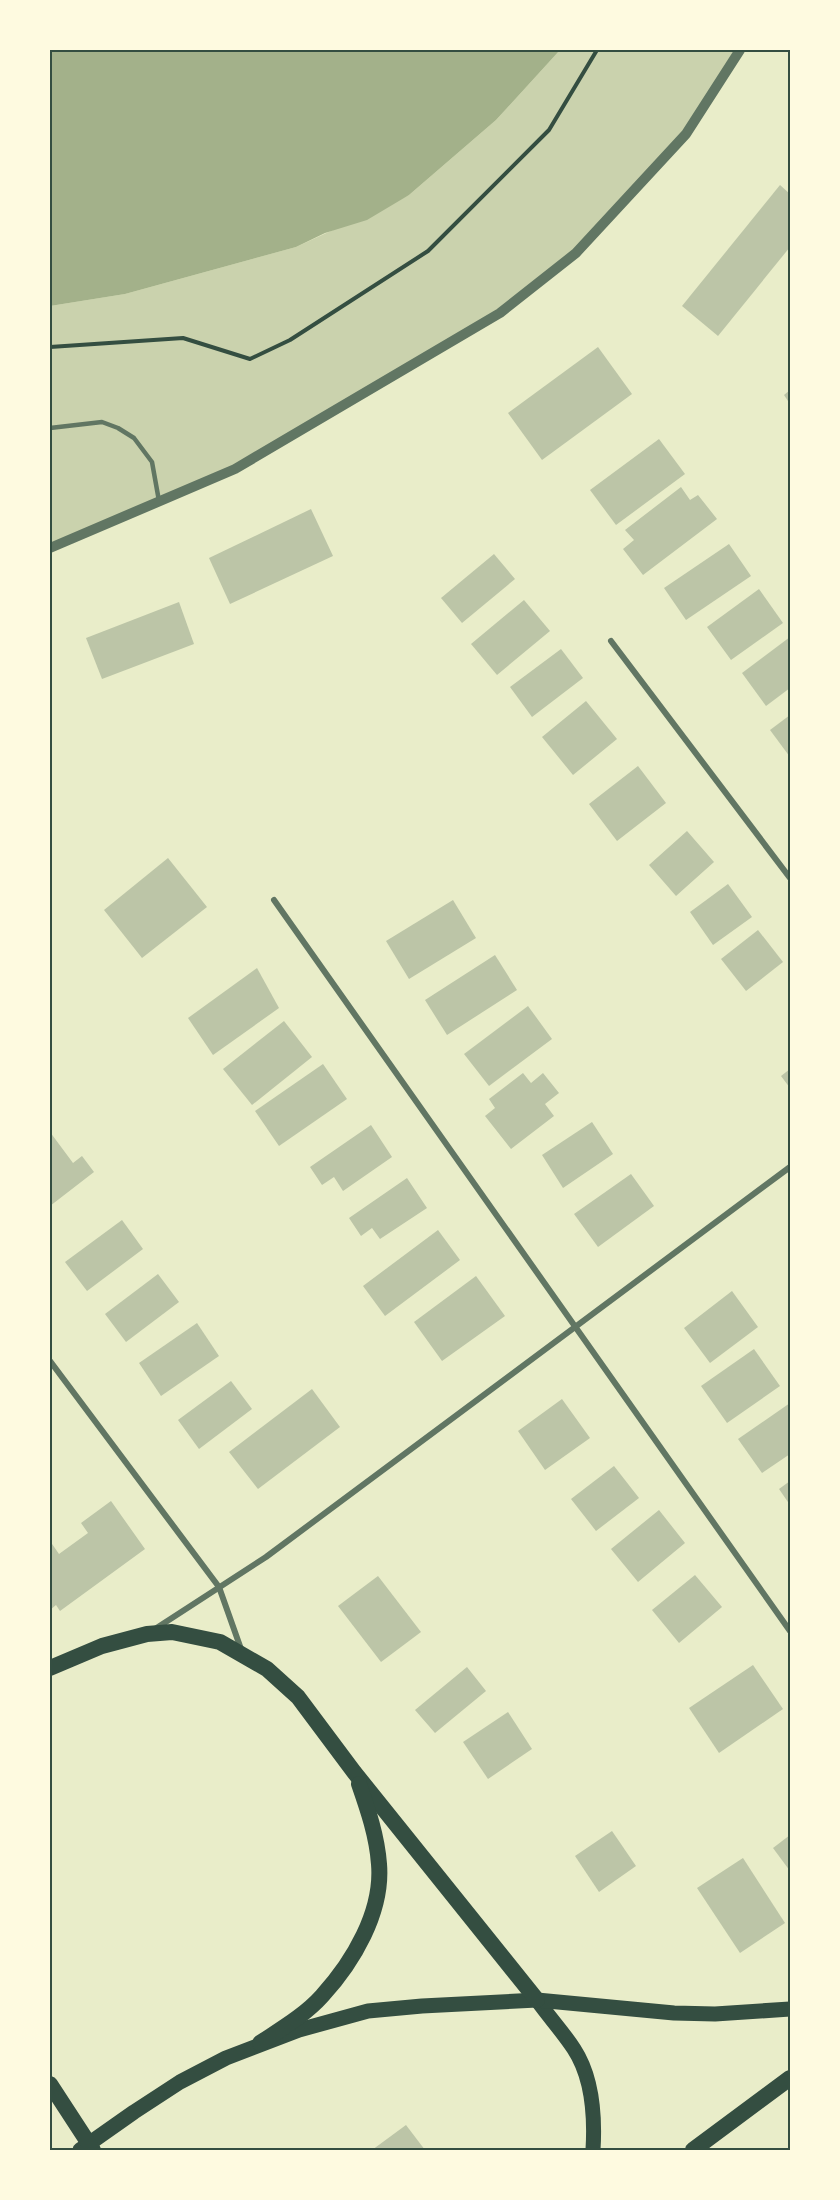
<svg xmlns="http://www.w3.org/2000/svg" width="840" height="2200" font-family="'Titillium Web',sans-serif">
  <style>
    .green { fill: #cad2ad }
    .water { fill: #a3b18a }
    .building { fill: #bcc5a7 }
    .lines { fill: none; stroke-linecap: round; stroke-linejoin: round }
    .path { stroke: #344e41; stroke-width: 4 }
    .service { stroke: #617663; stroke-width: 4.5 }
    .minor { stroke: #617663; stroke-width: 6 }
    .tertiary { stroke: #617663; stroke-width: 10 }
    .primary { stroke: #344e41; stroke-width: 15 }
    .trunk { stroke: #344e41; stroke-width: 16 }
    .neatline { fill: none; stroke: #344e41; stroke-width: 2 }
  </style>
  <rect width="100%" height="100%" fill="#e9edc9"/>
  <path class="green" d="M560 50H740L686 134 576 253 500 313 235 469 50 548V306L125 294 296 247 409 195 496 120Z"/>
  <path class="water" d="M50 50H560L496 120 409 195 367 220 325 233 296 247 125 294 50 306Z"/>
  <g class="building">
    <path d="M780 185 790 194V247L718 336 682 306Z"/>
    <path d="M598 347 632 394 542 460 508 413Z"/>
    <path d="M790 390V404L784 395Z"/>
    <path d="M659 439 685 474 616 525 590 490Z"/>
    <path d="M681 487 690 500 698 495 717 519 643 575 623 549 634 540 625 530Z"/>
    <path d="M311 509 333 556 230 604 209 558Z"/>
    <path d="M729 544 751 576 686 620 664 588Z"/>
    <path d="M494 554 515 579 462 623 441 598Z"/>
    <path d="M759 589 783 623 731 660 707 627Z"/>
    <path d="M524 600 550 631 497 675 471 644Z"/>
    <path d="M179 602 194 644 102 679 86 638Z"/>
    <path d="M790 637V688L766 706 742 673Z"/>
    <path d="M561 649 583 678 532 717 510 687Z"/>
    <path d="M586 701 617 739 573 775 542 737Z"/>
    <path d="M790 715V757L770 730Z"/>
    <path d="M638 766 666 803 617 841 589 804Z"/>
    <path d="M687 831 714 862 676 896 649 865Z"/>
    <path d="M168 858 207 907 142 958 104 910Z"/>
    <path d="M728 884 752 917 713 945 690 912Z"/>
    <path d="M453 900 476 938 409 979 386 941Z"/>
    <path d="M758 930 783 962 746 991 721 959Z"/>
    <path d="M495 955 517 990 447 1035 425 1000Z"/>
    <path d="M257 968 279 1008 213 1055 188 1018Z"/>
    <path d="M528 1006 552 1039 489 1086 464 1054Z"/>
    <path d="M284 1021 312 1057 252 1105 223 1069Z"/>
    <path d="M323 1064 347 1099 279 1146 255 1111Z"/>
    <path d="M790 1069V1088L781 1076Z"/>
    <path d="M523 1073 531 1083 543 1073 559 1093 545 1104 554 1116 511 1149 485 1116 495 1108 489 1099Z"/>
    <path d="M592 1122 613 1154 563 1188 542 1155Z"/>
    <path d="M371 1125 392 1157 343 1191 334 1177 322 1185 310 1167Z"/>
    <path d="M50 1132 73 1163 82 1156 94 1172 50 1206Z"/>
    <path d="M631 1174 654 1206 598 1247 574 1214Z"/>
    <path d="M407 1178 427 1208 380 1239 372 1228 361 1236 349 1218Z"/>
    <path d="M122 1220 143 1249 87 1291 65 1262Z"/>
    <path d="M438 1230 460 1260 385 1316 363 1286Z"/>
    <path d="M158 1274 179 1302 126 1342 105 1314Z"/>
    <path d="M476 1276 505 1316 442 1361 414 1322Z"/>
    <path d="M732 1291 758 1327 710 1363 684 1328Z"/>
    <path d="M197 1323 219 1356 161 1396 139 1363Z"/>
    <path d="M754 1349 780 1386 727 1423 701 1386Z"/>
    <path d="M231 1381 252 1409 199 1449 178 1420Z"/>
    <path d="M312 1389 340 1427 258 1489 229 1452Z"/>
    <path d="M562 1399 590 1438 545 1470 518 1431Z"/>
    <path d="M790 1403V1454L762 1473 738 1439Z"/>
    <path d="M614 1466 639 1498 596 1531 571 1499Z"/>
    <path d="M790 1481V1505L779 1489Z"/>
    <path d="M111 1501 145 1549 60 1611 56 1605 50 1610V1541L59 1554 88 1533 81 1523Z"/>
    <path d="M659 1510 685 1543 638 1582 611 1549Z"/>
    <path d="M695 1575 722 1607 679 1643 652 1610Z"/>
    <path d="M378 1576 421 1632 381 1662 338 1606Z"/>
    <path d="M753 1665 783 1709 719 1753 689 1708Z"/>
    <path d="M467 1667 486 1691 435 1733 415 1710Z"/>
    <path d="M508 1712 532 1749 488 1779 463 1742Z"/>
    <path d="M612 1831 636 1866 599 1892 575 1856Z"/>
    <path d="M790 1835V1871L773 1848Z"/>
    <path d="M743 1858 785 1923 740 1953 697 1888Z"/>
    <path d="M406 2125 425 2150H372Z"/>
  </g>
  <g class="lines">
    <path class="path" d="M50 347 183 338 250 359 290 340 428 251 549 130 597 50"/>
    <path class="service" d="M50 428 102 422 118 428 134 438 152 462 159 501"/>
    <g class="minor">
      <path d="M611 641 790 878"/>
      <path d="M274 900 790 1631"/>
      <path d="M50 1361 219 1587 241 1649"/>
      <path d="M155 1629 266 1557 790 1167"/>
    </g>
    <path class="tertiary" d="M50 548 235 469 500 313 576 253 686 134 740 50"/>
    <g class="primary">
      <path d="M537 2000C549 2017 563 2032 574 2049 593 2078 595 2117 593 2150"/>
      <path d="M80 2150 134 2112 180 2082 226 2058 299 2030 368 2011 422 2006 537 2000 674 2013 715 2014 790 2009"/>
    </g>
    <g class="trunk">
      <path d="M50 1668 102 1646 147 1634 172 1632 220 1642 267 1669 298 1697 354 1772 537 2000"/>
      <path d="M260 2043C281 2029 305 2015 322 1996 353 1962 383 1912 379 1864 377 1836 368 1810 359 1784"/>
      <path d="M50 2084 93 2150"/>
      <path d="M693 2150 790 2078"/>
    </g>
  </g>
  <rect width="840" height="2200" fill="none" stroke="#fefae0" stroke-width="102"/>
  <rect x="51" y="51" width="738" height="2098" class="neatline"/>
</svg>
